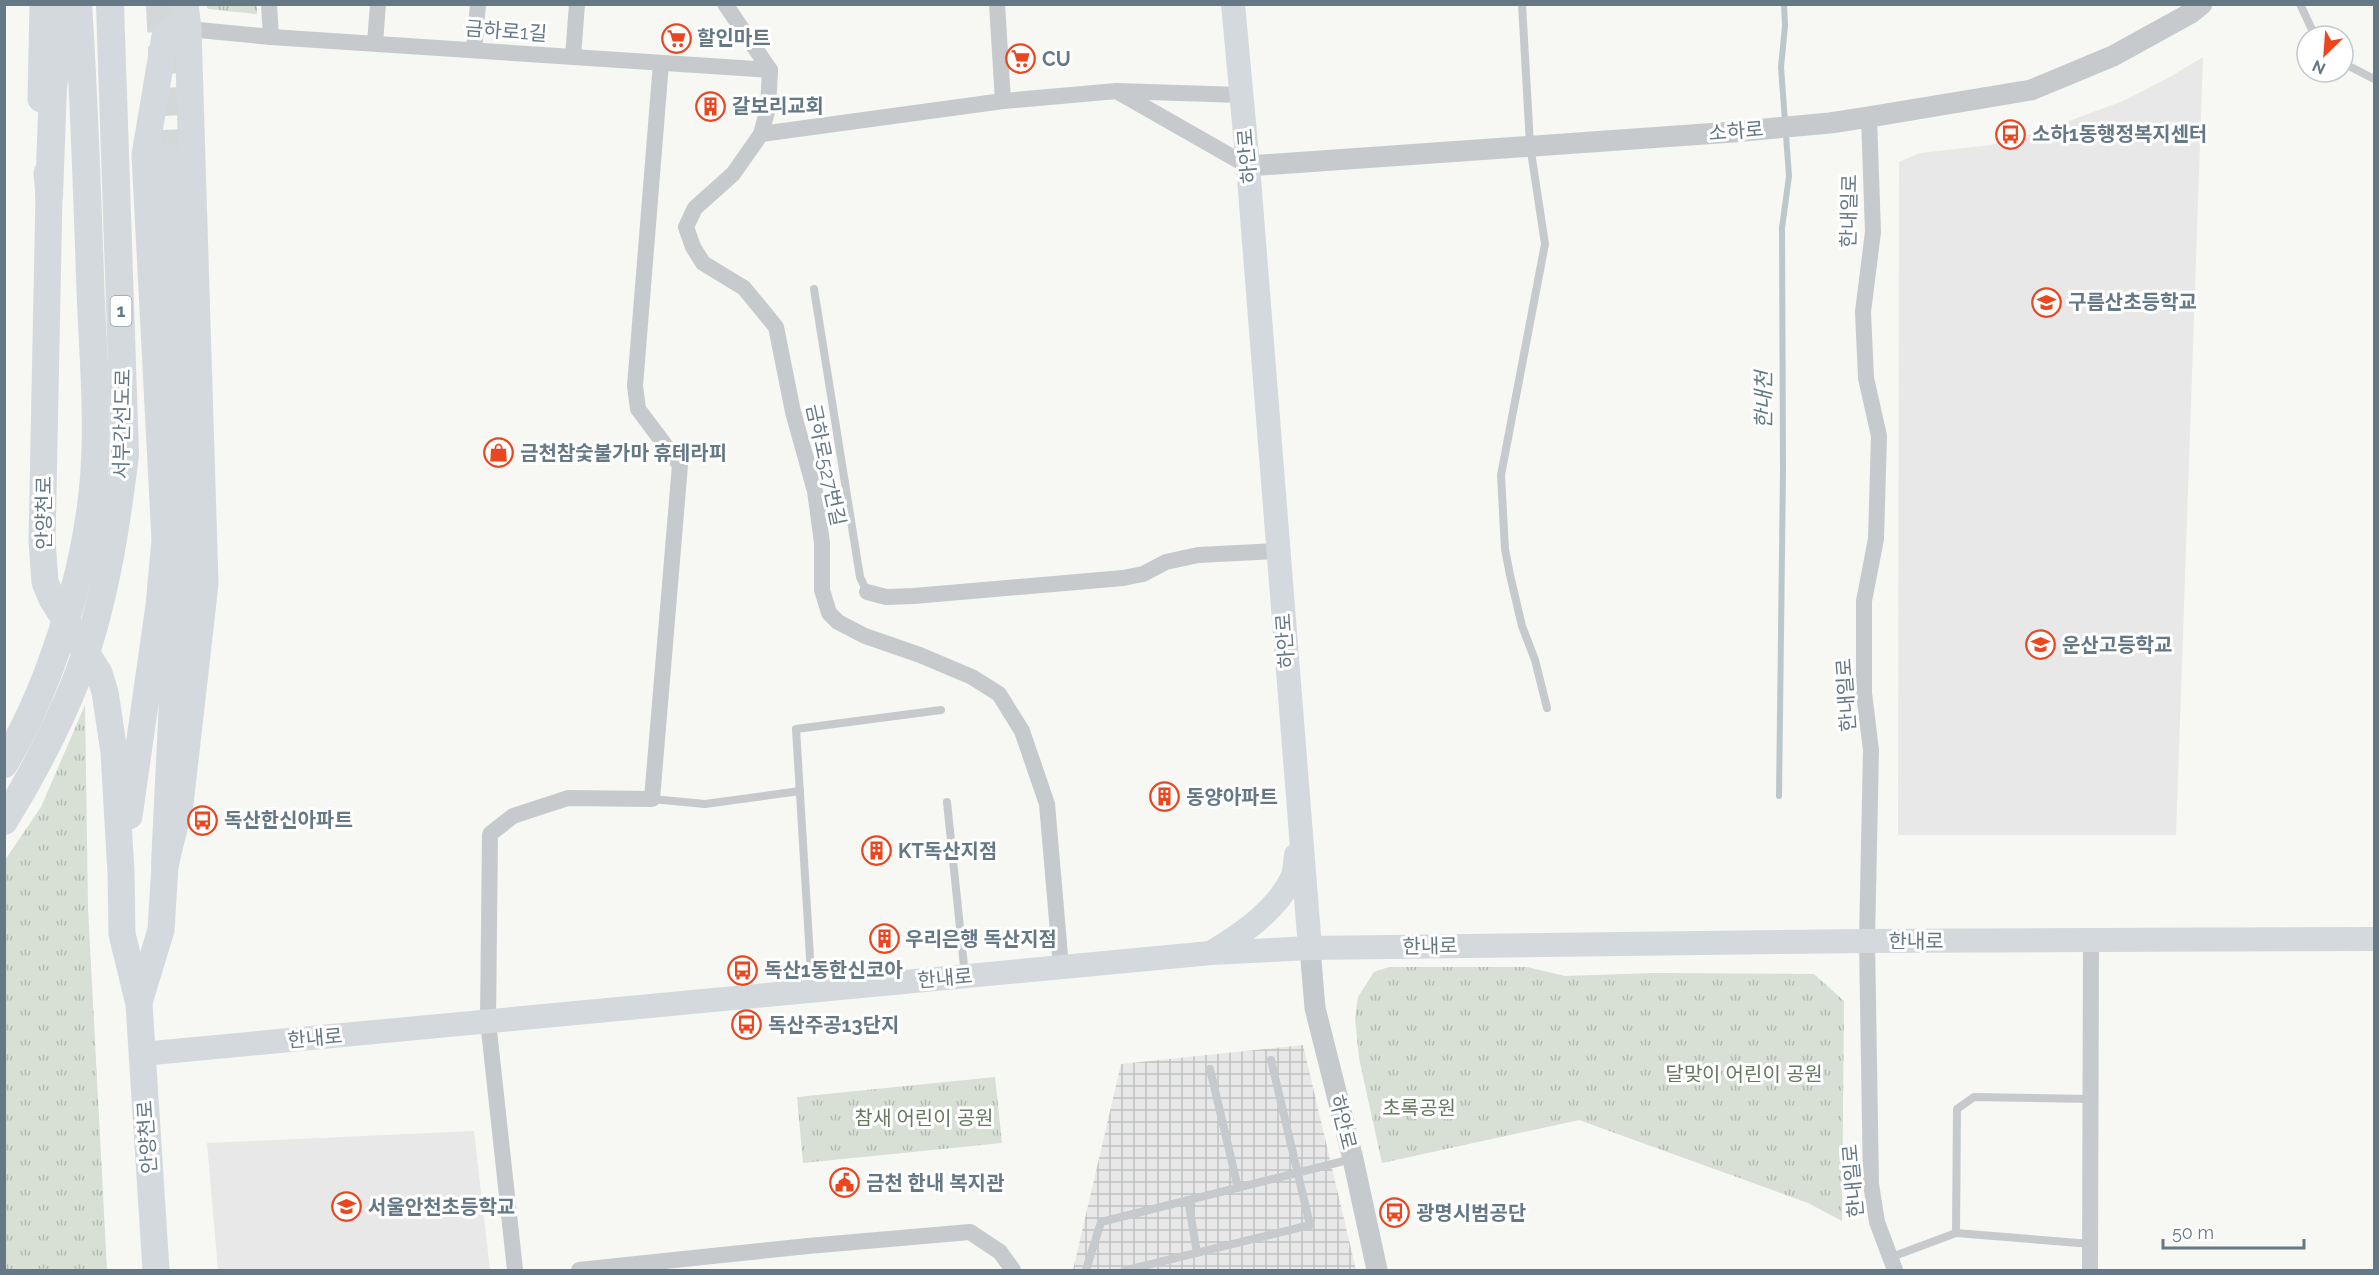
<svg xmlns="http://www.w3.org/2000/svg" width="2379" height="1275" font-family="Raleway,'Noto Sans KR',sans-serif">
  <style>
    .built { fill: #e7e8e7 }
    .industrial { fill: url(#industrial-grid) }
    .grass { fill: url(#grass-tufts) }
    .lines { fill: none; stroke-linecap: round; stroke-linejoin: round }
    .stream { stroke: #bbc8cb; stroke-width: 6 }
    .trunk-tunnel { stroke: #d2d7d8; stroke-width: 28; stroke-dasharray: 28 14; stroke-linecap: butt }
    .service { stroke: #c6cacd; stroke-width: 8 }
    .minor { stroke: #c6cacd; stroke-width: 16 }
    .tertiary { stroke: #c6cacd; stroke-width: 21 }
    .secondary { stroke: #d4d9dd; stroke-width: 24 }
    .primary { stroke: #d4d9dd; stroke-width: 27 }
    .trunk { stroke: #d4d9dd; stroke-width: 28 }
    .labels { text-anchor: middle; stroke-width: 6; stroke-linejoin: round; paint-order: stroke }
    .shield { fill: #fff; stroke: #92a0aa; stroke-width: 1.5 }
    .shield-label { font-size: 18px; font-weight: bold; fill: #647886 }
    .street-label { font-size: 20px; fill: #647886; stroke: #fff }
    .poi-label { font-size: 20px; font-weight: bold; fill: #647886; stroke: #fff; text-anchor: start }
    .park-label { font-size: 20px; fill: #66785f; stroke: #fff }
    .water-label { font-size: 21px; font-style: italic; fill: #607b82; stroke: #fff }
  </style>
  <defs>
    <pattern id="industrial-grid" width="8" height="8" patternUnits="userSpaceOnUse" patternTransform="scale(1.5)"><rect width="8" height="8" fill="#e7e8e7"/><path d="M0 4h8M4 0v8" fill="none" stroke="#bfc1c1"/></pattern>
    <pattern id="grass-tufts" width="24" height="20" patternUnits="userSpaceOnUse" patternTransform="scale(1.5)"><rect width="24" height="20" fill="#d8dfd4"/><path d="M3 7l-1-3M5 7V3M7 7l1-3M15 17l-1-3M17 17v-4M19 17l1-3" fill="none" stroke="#b3bab2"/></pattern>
  </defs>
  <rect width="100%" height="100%" fill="#f7f7f3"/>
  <g class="built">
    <path d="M2203 57 2176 835H1898L1899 162 1920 153 1991 145 2047 129 2123 101 2170 77Z"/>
    <path d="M474 1131 490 1270H218L207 1143Z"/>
  </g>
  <path class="industrial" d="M1303 1045 1356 1270H1073L1121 1064Z"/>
  <g class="grass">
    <path d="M206 5H257V14L208 9Z"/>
    <path d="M85 705 88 908 107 1270H5V860L41 807Z"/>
    <path d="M1389 967H1527L1565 976 1654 973 1814 974 1844 1001 1842 1221 1808 1203 1579 1120 1382 1163 1359 1058 1355 1018 1358 997 1374 972Z"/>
    <path d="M995 1077 1002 1143 803 1163 797 1097Z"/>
  </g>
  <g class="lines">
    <path class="stream" d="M1779 796 1783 470 1782 228 1789 176 1781 67 1785 26 1784 4"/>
    <path class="trunk-tunnel" d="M160 4 167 157"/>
    <g class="service">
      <path d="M1522 4 1530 145 1545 244 1501 475 1505 549 1510 575 1522 626 1535 660 1547 708"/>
      <path d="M2300 4 2315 36"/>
      <path d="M2343 63 2374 79"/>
      <path d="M814 289 860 577 867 592"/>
      <path d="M652 799 705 804 800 791"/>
      <path d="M947 802 965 976"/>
      <path d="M812 990 796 729 941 710"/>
      <path d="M1210 1069 1238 1188"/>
      <path d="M1188 1200 1197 1253"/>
      <path d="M1956 1233 2091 1244"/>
      <path d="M1889 1258 1956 1233 1957 1109 1974 1097 2091 1099"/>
      <path d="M1086 1270 1101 1222 1352 1159"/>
      <path d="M1127 1270 1310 1225 1271 1060"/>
    </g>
    <g class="minor">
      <path d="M269 4 271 37 770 70"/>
      <path d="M725 4 770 70 768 108 761 134 733 174 695 208 686 227 693 247 703 263 744 288 776 327 793 412 815 491 822 543V590L829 613 838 622 865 636 920 655 972 677 999 694 1022 731 1047 804 1061 967"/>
      <path d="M997 4 1003 101"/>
      <path d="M188 29 271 37"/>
      <path d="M375 43 378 4"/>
      <path d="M474 50 478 4"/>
      <path d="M573 57 577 4"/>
      <path d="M1120 93 1248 166"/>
      <path d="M1869 117 1873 232 1863 312 1866 378 1879 436 1876 539 1864 601V693L1871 750 1867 941 1871 1184 1877 1222 1895 1270"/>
      <path d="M761 134 1003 101 1117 91 1241 95"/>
      <path d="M867 592 886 597 914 596 1123 578 1143 574 1166 562 1198 555 1278 551"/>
      <path d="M515 1270 488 1021 490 834 513 816 568 798 652 799 680 465 638 409 635 386 661 63"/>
      <path d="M579 1270 808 1246 970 1232 1000 1252 1013 1270"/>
      <path d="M2090 1270 2091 942"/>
    </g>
    <g class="tertiary">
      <path d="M1248 166 1733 132 1830 123 1869 117 2031 90 2113 56 2191 13 2202 4"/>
      <path d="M1310 948 1315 1008 1353 1159 1377 1270"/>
    </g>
    <g class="secondary">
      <path d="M1233 4 1248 166 1310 948"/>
      <path d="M1212 952C1242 934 1276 911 1292 878 1295 872 1295 862 1296 855"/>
      <path d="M142 1054 1211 953 1310 948 1867 941 2374 939"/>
    </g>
    <g class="primary">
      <path d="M41 99 43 4"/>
      <path d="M47 173 49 195 42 541 45 582 52 599 99 673 105 692 114 752 121 873 122 934 139 1004 156 1270"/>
      <path d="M129 816 159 606 165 540 145 155 165 36 171 28 188 29"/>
      <path d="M139 1002 161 930 165 865 180 804 205 584 188 29 185 4"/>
    </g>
    <g class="trunk">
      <path d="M49 195 53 88 63 4"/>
      <path d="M4 764C50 688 84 578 93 489 100 419 92 346 90 276 87 186 84 95 78 4"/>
      <path d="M4 821C32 776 57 728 77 678 104 607 116 529 125 454L110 4"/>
      <path d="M165 865 179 577 167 157"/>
    </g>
  </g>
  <defs>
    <symbol id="supermarket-ring" viewBox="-11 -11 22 22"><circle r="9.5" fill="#fff" stroke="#eb461f" stroke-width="1.5"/><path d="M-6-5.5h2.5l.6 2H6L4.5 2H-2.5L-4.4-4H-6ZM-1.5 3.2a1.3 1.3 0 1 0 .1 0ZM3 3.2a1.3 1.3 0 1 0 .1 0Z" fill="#eb461f"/></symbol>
    <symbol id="building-ring" viewBox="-11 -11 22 22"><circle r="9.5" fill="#fff" stroke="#eb461f" stroke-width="1.5"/><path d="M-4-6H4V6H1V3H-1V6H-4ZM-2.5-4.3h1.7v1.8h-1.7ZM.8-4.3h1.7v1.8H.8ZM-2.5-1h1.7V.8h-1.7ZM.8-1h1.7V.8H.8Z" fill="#eb461f"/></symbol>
    <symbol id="bus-ring" viewBox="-11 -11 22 22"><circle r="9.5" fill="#fff" stroke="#eb461f" stroke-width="1.5"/><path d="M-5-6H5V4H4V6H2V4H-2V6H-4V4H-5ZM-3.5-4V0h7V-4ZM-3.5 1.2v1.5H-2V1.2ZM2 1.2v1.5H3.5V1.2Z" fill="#eb461f"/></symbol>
    <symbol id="school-ring" viewBox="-11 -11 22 22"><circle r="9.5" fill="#fff" stroke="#eb461f" stroke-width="1.5"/><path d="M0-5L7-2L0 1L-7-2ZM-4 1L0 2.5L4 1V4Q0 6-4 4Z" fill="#eb461f"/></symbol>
    <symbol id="shop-ring" viewBox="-11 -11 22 22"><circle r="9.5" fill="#fff" stroke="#eb461f" stroke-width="1.5"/><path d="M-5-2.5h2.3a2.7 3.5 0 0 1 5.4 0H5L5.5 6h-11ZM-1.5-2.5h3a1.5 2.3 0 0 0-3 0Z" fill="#eb461f"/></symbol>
    <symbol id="civic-ring" viewBox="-11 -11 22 22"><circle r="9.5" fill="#fff" stroke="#eb461f" stroke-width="1.5"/><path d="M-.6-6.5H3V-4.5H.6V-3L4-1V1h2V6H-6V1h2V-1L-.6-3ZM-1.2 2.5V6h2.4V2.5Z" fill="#eb461f"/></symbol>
  </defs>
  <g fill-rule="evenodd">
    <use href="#supermarket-ring" x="660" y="22" width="33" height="33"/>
    <use href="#supermarket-ring" x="1004" y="42" width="33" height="33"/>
    <use href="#building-ring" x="694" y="90" width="33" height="33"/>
    <use href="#bus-ring" x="1994" y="118" width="33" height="33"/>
    <use href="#school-ring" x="2030" y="286" width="33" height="33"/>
    <use href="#shop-ring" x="482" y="436" width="33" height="33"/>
    <use href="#school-ring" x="2024" y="628" width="33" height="33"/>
    <use href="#building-ring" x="1148" y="780" width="33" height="33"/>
    <use href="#bus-ring" x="186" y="804" width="33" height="33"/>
    <use href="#building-ring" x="860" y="834" width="33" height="33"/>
    <use href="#building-ring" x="868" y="922" width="33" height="33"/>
    <use href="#bus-ring" x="726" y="954" width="33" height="33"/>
    <use href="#bus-ring" x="730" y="1008" width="33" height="33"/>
    <use href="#civic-ring" x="828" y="1166" width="33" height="33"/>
    <use href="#school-ring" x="330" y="1190" width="33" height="33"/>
    <use href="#bus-ring" x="1378" y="1196" width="33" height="33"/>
  </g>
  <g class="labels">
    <rect class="shield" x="110.5" y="296" width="21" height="30" rx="4.5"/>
    <g class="shield-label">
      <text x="121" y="317">1</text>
    </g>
    <g class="street-label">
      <text transform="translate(506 31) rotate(4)" y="7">금하로1길</text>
      <text transform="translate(1736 131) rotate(-5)" y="7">소하로</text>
      <text transform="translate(1247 156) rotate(-95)" y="7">하안로</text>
      <text transform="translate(1849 211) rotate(-89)" y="7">한내일로</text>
      <text transform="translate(122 424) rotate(-89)" y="7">서부간선도로</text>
      <text transform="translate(826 465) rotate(78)" y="7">금하로527번길</text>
      <text transform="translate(44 513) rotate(-90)" y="7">안양천로</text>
      <text transform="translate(1285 641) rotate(-94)" y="7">하안로</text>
      <text transform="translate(1846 695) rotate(-94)" y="7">한내일로</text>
      <text x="1916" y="948">한내로</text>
      <text transform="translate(1430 946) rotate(-1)" y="7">한내로</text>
      <text transform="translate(945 978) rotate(-5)" y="7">한내로</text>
      <text transform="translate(315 1038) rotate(-5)" y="7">한내로</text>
      <text transform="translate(1343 1122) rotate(76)" y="7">하안로</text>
      <text transform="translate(147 1137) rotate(-94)" y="7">안양천로</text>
      <text transform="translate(1853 1181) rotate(-95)" y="7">한내일로</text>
    </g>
    <g class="poi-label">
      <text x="697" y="45">할인마트</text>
      <text x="1042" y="66">CU</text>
      <text x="732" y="113">갈보리교회</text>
      <text x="2032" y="141">소하1동행정복지센터</text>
      <text x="2068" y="309">구름산초등학교</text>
      <text x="520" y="460">금천참숯불가마 휴테라피</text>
      <text x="2062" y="652">운산고등학교</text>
      <text x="1186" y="804">동양아파트</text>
      <text x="224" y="827">독산한신아파트</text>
      <text x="898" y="858">KT독산지점</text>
      <text x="905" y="946">우리은행 독산지점</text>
      <text x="764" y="977">독산1동한신코아</text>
      <text x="768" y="1032">독산주공13단지</text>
      <text x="866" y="1190">금천 한내 복지관</text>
      <text x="368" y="1214">서울안천초등학교</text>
      <text x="1416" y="1220">광명시범공단</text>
    </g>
    <g class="park-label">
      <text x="1744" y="1081">달맞이 어린이 공원</text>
      <text x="1419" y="1115">초록공원</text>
      <text x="924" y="1125">참새 어린이 공원</text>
    </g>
    <g class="water-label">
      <text transform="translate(1764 400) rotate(-90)" y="7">한내천</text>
    </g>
  </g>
  <rect width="2379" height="1275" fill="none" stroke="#647886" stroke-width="12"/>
  <g transform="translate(2325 54) rotate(205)"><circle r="28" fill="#ffffff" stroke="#c1c9cf" stroke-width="1.5"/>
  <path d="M0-4.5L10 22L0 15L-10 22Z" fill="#eb461f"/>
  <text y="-9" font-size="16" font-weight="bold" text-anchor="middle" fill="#647886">N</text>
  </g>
  <path d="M2163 1239v9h141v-9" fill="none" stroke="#647886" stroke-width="3"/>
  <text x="2172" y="1239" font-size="18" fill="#647886" stroke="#ffffff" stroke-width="4.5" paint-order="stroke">50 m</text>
</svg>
